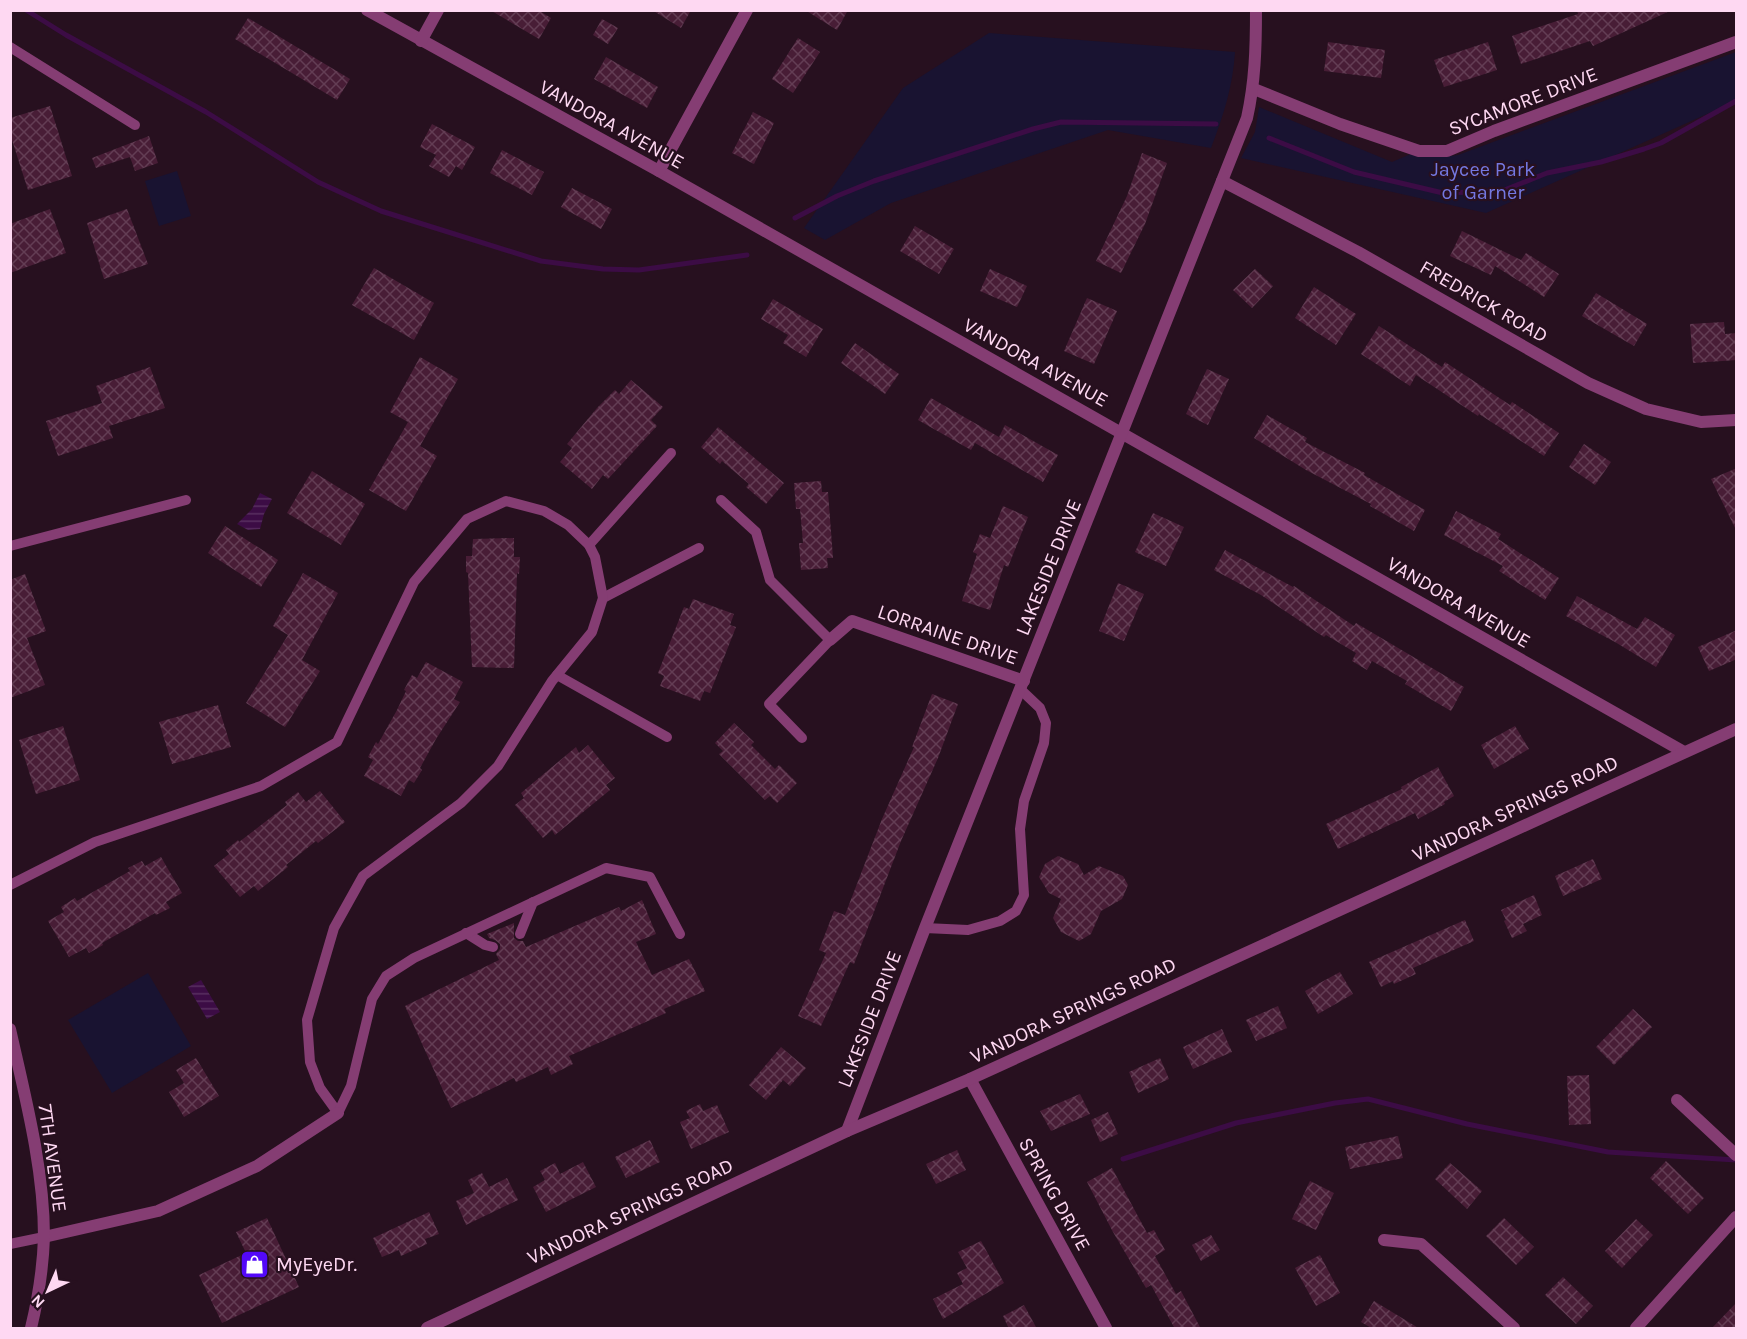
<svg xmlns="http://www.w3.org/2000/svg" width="1747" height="1339" font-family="Karla,sans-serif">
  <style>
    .park { fill: #191331 }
    .water { fill: url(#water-rules) }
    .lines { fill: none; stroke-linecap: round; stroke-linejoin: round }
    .stream { stroke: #3c0c45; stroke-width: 5 }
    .building { fill: url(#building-cross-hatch) }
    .service { stroke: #853d73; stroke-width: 10 }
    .minor { stroke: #853d73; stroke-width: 12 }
    .tertiary { stroke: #853d73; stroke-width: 12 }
    .labels { text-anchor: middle; stroke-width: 4.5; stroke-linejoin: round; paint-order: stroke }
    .street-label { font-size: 20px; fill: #fed8f2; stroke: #27101f }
    .park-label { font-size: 20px; fill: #7478e1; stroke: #27101f }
    .poi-label { font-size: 20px; fill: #fed8f2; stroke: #27101f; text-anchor: start }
  </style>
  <defs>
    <pattern id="water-rules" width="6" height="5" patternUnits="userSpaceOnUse" patternTransform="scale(1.5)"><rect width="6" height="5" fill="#3c0c45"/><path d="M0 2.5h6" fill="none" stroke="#592f60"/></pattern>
    <pattern id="building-cross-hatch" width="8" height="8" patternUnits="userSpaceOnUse" patternTransform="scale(1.5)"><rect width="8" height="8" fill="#481d36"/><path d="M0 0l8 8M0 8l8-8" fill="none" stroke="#633d54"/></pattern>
  </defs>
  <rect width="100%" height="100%" fill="#27101f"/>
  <g class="park">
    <path d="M989 33 1235 52C1233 86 1223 117 1211 148L1108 130 891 203 825 240 804 228 903 88Z"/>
    <path d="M1736 52V101L1486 213 1241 158 1255 132 1259 107 1392 162 1413 153 1443 157 1458 155Z"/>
    <path d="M177 171 191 216 159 226 145 181Z"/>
    <path d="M148 973 191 1046 112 1093 68 1020Z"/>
  </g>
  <g class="water">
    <path d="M260 493 272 499 264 514 260 529 248 530 237 524 252 509Z"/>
    <path d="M201 980 220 1012 207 1019 188 987Z"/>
  </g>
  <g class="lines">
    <g class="stream">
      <path d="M26 10 66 35 206 112 318 182 381 211 541 261 603 269 639 270 747 255"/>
      <path d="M1269 138 1354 172 1443 193 1502 191 1547 173 1601 162 1644 149 1661 143 1736 101"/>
      <path d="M795 218 837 196 874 181 1033 129 1061 122 1216 124"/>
      <path d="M1123 1159 1236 1123 1335 1103 1368 1099 1467 1124 1608 1152 1736 1160"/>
    </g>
  </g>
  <g class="building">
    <path d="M490 10H538L551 18 539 39Z"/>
    <path d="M652 10H691L681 28Z"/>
    <path d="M805 10H848L837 30Z"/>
    <path d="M1577 10H1672L1593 46 1590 41 1521 64 1512 36 1578 14Z"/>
    <path d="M248 18 350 79 337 100 235 39Z"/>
    <path d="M602 19 618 28 608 44 593 35Z"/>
    <path d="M798 38 820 52 793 93 772 79Z"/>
    <path d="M1328 42 1385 50 1381 78 1324 71Z"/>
    <path d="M1488 42 1497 70 1444 87 1434 60Z"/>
    <path d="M606 57 658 87 647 108 594 79Z"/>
    <path d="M50 106 72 176 28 190 10 134V118Z"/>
    <path d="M753 112 774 123 754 164 732 153Z"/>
    <path d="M432 124 475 147 462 170 456 166 449 177 429 166 436 155 420 147Z"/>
    <path d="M149 136 158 163 135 171 130 157 96 168 92 158Z"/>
    <path d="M502 150 544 172 532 195 490 173Z"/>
    <path d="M1142 153 1167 163 1145 224 1121 273 1096 261 1127 196Z"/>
    <path d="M572 188 612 209 601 229 561 207Z"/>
    <path d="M50 209 66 253 10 273V224Z"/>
    <path d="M127 209 148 264 104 279 87 223Z"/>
    <path d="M915 226 954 249 939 274 900 251Z"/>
    <path d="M1462 231 1521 260 1526 253 1559 274 1544 297 1495 266 1491 275 1450 256Z"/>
    <path d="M374 268 434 303 414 340 352 305Z"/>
    <path d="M990 269 1027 286 1017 307 980 291Z"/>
    <path d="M1255 269 1273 286 1252 308 1233 290Z"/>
    <path d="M1314 287 1356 314 1336 345 1295 318Z"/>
    <path d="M1596 293 1647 324 1634 346 1582 316Z"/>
    <path d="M1087 298 1117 311 1094 364 1064 351Z"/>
    <path d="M773 299 823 329 806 357 783 343 788 335 761 319Z"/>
    <path d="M1724 322 1725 334 1737 333V360L1693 363 1690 324Z"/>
    <path d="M1379 326 1442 367 1445 362 1510 405 1512 402 1559 433 1544 456 1479 414 1478 416 1416 375 1410 386 1361 354Z"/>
    <path d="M855 343 899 374 885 394 841 363Z"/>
    <path d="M420 357 458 379 420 446 437 456 406 511 369 490 408 422 390 412Z"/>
    <path d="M150 367 165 408 109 426 113 438 58 456 46 421 102 403 96 386Z"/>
    <path d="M1207 369 1229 379 1208 425 1186 414Z"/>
    <path d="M631 380 663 407 651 420 657 426 608 479 603 475 592 489 560 462 572 448 567 444 597 408 615 390 619 394Z"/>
    <path d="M931 398 999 437 1005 425 1058 455 1043 482 975 443 971 450 918 420Z"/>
    <path d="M1267 415 1307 438 1305 442 1365 473 1364 475 1425 510 1414 531 1370 506 1371 504 1306 470 1254 438Z"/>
    <path d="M718 427 784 483 766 504 746 487 749 484 722 461 720 464 701 447Z"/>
    <path d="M1584 444 1611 462 1595 485 1569 467Z"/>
    <path d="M1737 468V532L1711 479Z"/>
    <path d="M312 471 365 504 341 545 287 513Z"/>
    <path d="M821 481 822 492H828L833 558H827L828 568 801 570 799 543H803L800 509H796L794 483Z"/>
    <path d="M1003 506 1028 517 1008 567 1004 565 990 610 962 601 977 554 973 552 980 534 990 538Z"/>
    <path d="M1456 511 1501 534 1498 539 1559 578 1545 600 1499 571 1503 566 1444 535Z"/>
    <path d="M1153 513 1184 527 1166 566 1135 552Z"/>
    <path d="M225 526 278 560 261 587 208 553Z"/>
    <path d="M514 538V557H520L519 574 517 573 514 668 472 667 468 573 466 572V556H472L473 539Z"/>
    <path d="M1225 550 1293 587 1294 586 1354 626 1356 623 1464 687 1451 711 1405 684 1407 681 1372 661 1367 670 1352 661 1356 653 1326 635 1324 637 1261 595 1214 570Z"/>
    <path d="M303 573 338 593 302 660 320 671 285 727 246 703 288 635 273 626Z"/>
    <path d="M25 574 46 631 27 638 45 685 10 698V580Z"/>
    <path d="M1118 583 1144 594 1124 641 1099 631Z"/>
    <path d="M1577 596 1637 629 1645 617 1675 635 1656 667 1615 642 1566 616Z"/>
    <path d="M693 599 734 614 730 625 736 627 710 693 704 691 700 701 660 686 664 676 658 673 684 607 689 609Z"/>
    <path d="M1737 630V659L1709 671 1698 647Z"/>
    <path d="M426 662 463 682 454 699 460 702 436 739 420 768 422 770 414 783 409 780 401 796 364 776 373 760 368 757 376 742 378 744 397 710 406 691 404 690 412 675 417 678Z"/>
    <path d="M932 694 958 704 938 758 901 841 854 964 850 962 821 1026 798 1016 826 953 819 950 834 911 845 915 882 819 914 747H912Z"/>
    <path d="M218 705 231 747 172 764 159 722Z"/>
    <path d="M734 723 754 742 751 745 775 769 779 765 797 783 777 803 770 796 765 800 719 754 723 751 715 743Z"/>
    <path d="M63 726 80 780 36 794 19 740Z"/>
    <path d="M1515 726 1529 749 1494 769 1481 745Z"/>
    <path d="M588 745 615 778 606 785 610 790 555 835 552 830 543 838 515 805 524 798 521 793 576 747 579 753Z"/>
    <path d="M1438 767 1454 796 1444 802 1445 804 1418 819 1415 813 1338 849 1326 824 1402 789 1401 787Z"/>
    <path d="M320 791 345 822 318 843 316 841 286 865 288 867 258 891 254 886 240 897 214 866 229 854 226 850 238 840 239 842 287 805 285 802 298 792 306 802Z"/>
    <path d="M1058 856 1078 864 1084 875 1099 866 1123 876 1128 885 1122 899 1101 911 1091 934 1079 941 1061 932 1053 918 1061 899 1049 893 1039 877 1045 864Z"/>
    <path d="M161 857 182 893 166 902 170 908 156 915 155 913 102 943 103 945 89 953 86 948 69 957 48 921 64 912 61 907 75 898 77 901 130 871 128 868 142 861 145 866Z"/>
    <path d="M1593 859 1602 879 1563 896 1555 876Z"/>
    <path d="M1534 895 1542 915 1523 924 1527 931 1512 938 1504 921 1506 920 1501 910Z"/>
    <path d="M642 900 656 934 636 942 652 975 689 959 705 991 664 1009 666 1013 569 1056 573 1064 551 1075 548 1067 516 1082 514 1078 451 1108 405 1006 499 960 496 954 500 949V944L495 940 489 938 487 934 514 923V938L518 941H523L526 947 619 907 621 911Z"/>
    <path d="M1465 920 1474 941 1413 968 1416 974 1394 984 1393 981 1381 987 1369 962Z"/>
    <path d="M1340 972 1353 994 1318 1014 1305 991Z"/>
    <path d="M1278 1006 1287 1028 1256 1041 1246 1020Z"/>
    <path d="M1633 1009 1652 1027 1614 1065 1596 1047Z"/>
    <path d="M1222 1029 1232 1052 1193 1069 1183 1047Z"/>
    <path d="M781 1047 806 1068 790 1086 783 1080 766 1100 749 1085Z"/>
    <path d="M196 1058 219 1096 184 1117 169 1092 184 1083 176 1070Z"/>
    <path d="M1160 1058 1169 1079 1138 1093 1129 1072Z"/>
    <path d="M1589 1075 1591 1124 1569 1125 1567 1076Z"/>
    <path d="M1080 1094 1090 1114 1051 1131 1040 1111Z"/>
    <path d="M700 1104 703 1111 717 1105 729 1132 691 1149 680 1122 690 1118 686 1111Z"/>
    <path d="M1108 1112 1118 1134 1100 1142 1091 1120Z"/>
    <path d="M1398 1136 1403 1158 1350 1169 1345 1147Z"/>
    <path d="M650 1140 660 1162 626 1178 615 1157Z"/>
    <path d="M957 1150 966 1170 936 1184 926 1164Z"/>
    <path d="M1666 1161 1704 1198 1688 1214 1650 1178Z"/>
    <path d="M583 1162 596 1187 546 1212 533 1187 545 1180 540 1171 555 1163 560 1174Z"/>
    <path d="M1450 1163 1482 1191 1467 1209 1435 1179Z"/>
    <path d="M1112 1168 1147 1233 1154 1230 1165 1250 1155 1256 1176 1294 1181 1291 1201 1329H1175L1151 1285 1146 1288 1113 1232 1087 1182Z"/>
    <path d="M482 1173 489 1187 507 1178 518 1200 466 1225 456 1201 474 1193 468 1180Z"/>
    <path d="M1310 1181 1334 1193 1316 1230 1292 1219Z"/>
    <path d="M429 1212 439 1234 425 1239 427 1244 401 1256 399 1250 382 1257 373 1238Z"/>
    <path d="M267 1218 299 1287 222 1323 199 1275 246 1253 236 1232Z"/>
    <path d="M1504 1218 1534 1247 1516 1265 1486 1236Z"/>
    <path d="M1636 1219 1653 1235 1622 1268 1605 1251Z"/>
    <path d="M1211 1235 1220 1250 1201 1261 1192 1245Z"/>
    <path d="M981 1241 1004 1283 943 1319 933 1299 963 1284 957 1273 967 1268 958 1252Z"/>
    <path d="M1320 1255 1340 1293 1316 1306 1295 1268Z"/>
    <path d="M1563 1277 1593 1306 1576 1324 1545 1295Z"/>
    <path d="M1374 1301 1420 1329H1373L1361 1322Z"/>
    <path d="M1737 1302V1329H1711Z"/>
    <path d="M1024 1305 1037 1329H1009L1003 1316Z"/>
  </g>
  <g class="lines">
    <g class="service">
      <path d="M10 47 135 125"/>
      <path d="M721 500 756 532 770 580 830 640 769 704 802 738"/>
      <path d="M589 545 671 453"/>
      <path d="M10 546 186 500"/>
      <path d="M603 598 699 548"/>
      <path d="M557 675 667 737"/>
      <path d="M10 885 95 842 261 786 337 742 414 582 467 519 506 501 544 511 568 525 589 545 595 557 603 598 592 632 552 681 498 766 461 803 363 876 334 928 307 1020 310 1062 320 1088 338 1113"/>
      <path d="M925 928 968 930 1000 921 1016 911 1024 895 1020 829 1024 801 1044 743 1046 723 1040 708 1021 690"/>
      <path d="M466 933 485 945 493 947"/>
      <path d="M520 934 533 902"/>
      <path d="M338 1113 351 1086 372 999 386 976 414 958 606 868 650 877 680 934"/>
      <path d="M10 1244 44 1237"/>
    </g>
    <g class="minor">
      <path d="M367 10 659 171 1684 752"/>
      <path d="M421 41 438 10"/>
      <path d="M1254 89 1340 124 1419 151H1447L1494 131 1736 42"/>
      <path d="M659 171 747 10"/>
      <path d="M1222 181 1358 252 1588 383 1646 409 1701 422 1736 420"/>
      <path d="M830 640 852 621 1024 681"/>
      <path d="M970 1079 1106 1328"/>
      <path d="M1677 1100 1736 1155"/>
      <path d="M847 1131 925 928 1247 118C1255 82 1256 48 1256 10"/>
      <path d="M44 1237 158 1211 257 1166 338 1113"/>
      <path d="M1384 1240 1421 1244 1514 1328"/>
      <path d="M1636 1328 1736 1217"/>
    </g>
    <g class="tertiary">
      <path d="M10 1029C25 1096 44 1168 44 1237 43 1268 38 1299 31 1328"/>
      <path d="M427 1328 847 1131 970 1079 1736 729"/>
    </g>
  </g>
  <defs>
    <symbol id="shop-square" viewBox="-11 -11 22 22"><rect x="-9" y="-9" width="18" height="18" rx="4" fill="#5308f9" stroke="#27101f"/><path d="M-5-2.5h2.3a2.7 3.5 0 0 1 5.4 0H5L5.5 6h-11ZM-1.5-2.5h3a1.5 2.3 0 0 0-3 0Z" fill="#fff"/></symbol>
  </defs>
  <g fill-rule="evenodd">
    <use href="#shop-square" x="238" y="1248" width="33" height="33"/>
  </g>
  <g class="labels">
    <g class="street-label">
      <text transform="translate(1523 101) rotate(-21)" y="7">SYCAMORE DRIVE</text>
      <text transform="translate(612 124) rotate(29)" y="7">VANDORA AVENUE</text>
      <text transform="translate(1484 301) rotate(30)" y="7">FREDRICK ROAD</text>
      <text transform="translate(1036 362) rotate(29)" y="7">VANDORA AVENUE</text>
      <text transform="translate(1048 567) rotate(-68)" y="7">LAKESIDE DRIVE</text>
      <text transform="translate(1459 602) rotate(30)" y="7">VANDORA AVENUE</text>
      <text transform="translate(948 634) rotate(19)" y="7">LORRAINE DRIVE</text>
      <text transform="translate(1515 808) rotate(-25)" y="7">VANDORA SPRINGS ROAD</text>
      <text transform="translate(1073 1010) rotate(-25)" y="7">VANDORA SPRINGS ROAD</text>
      <text transform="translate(869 1019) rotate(-69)" y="7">LAKESIDE DRIVE</text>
      <text transform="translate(53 1158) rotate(82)" y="7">7TH AVENUE</text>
      <text transform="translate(1055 1194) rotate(61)" y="7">SPRING DRIVE</text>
      <text transform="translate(630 1211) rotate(-25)" y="7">VANDORA SPRINGS ROAD</text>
    </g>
    <g class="park-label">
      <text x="1483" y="176">Jaycee Park<tspan x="1483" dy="23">of Garner</tspan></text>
    </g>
    <g class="poi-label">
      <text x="276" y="1271">MyEyeDr.</text>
    </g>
  </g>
  <rect width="1747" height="1339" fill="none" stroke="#fed8f2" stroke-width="24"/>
  <g transform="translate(48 1291) rotate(224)" stroke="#27101f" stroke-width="4.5" paint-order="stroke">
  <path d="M0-4.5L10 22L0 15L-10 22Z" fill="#fed8f2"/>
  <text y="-9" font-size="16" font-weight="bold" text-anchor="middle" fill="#fed8f2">N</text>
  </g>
</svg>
